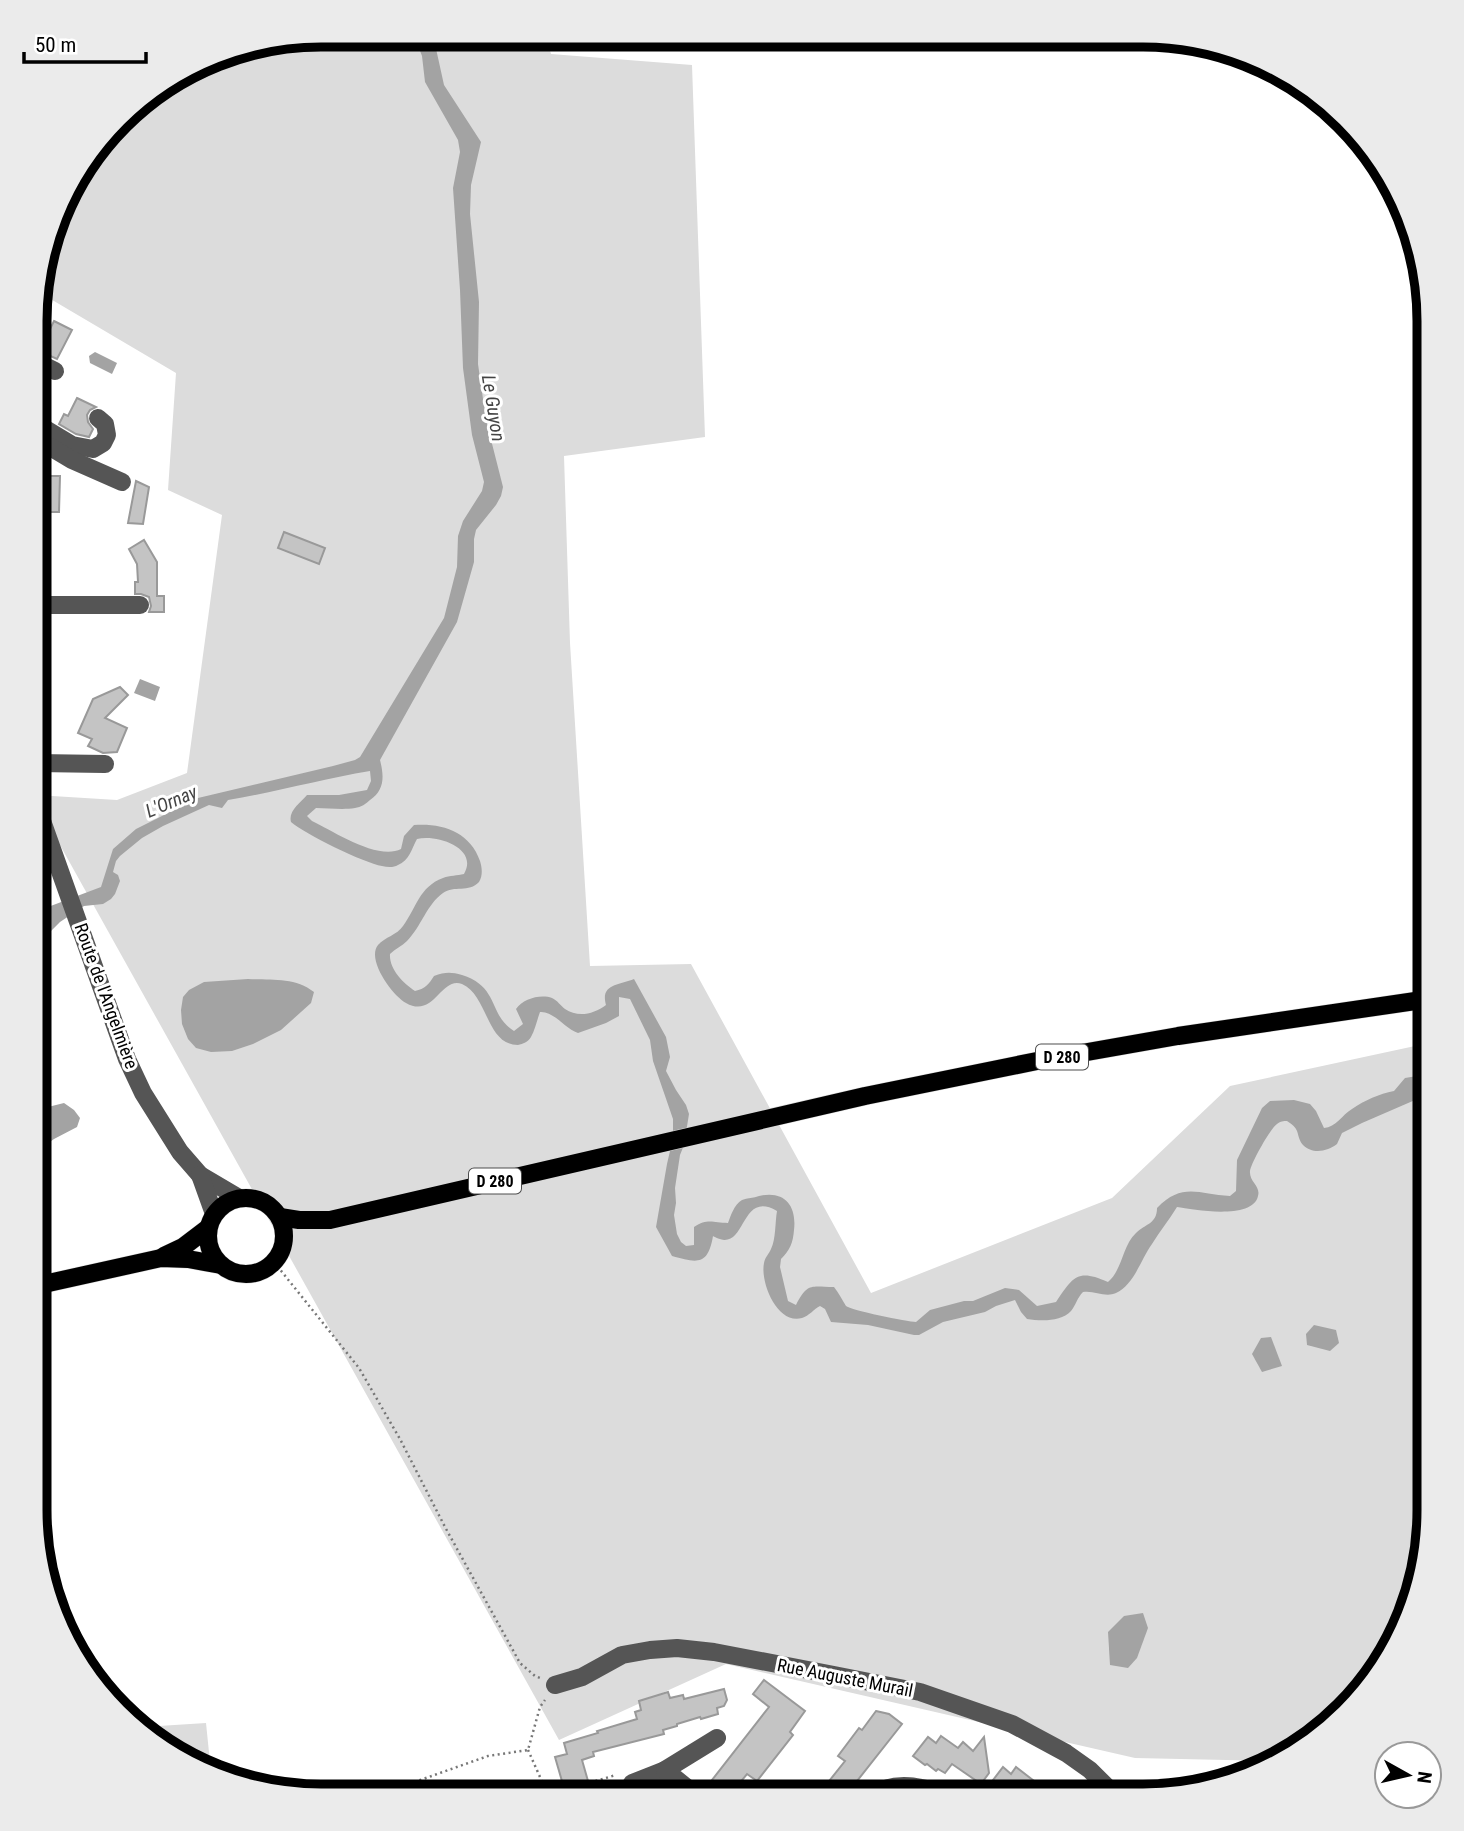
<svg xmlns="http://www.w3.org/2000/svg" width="1464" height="1831" font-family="'Roboto Condensed',sans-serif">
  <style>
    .green { fill: #dcdcdc }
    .water { fill: #a3a3a3 }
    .building { fill: #c4c4c4; stroke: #999; stroke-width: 2 }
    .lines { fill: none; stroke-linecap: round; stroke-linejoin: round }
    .major-casing { stroke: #dbdbdb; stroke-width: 19 }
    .path { stroke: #777; stroke-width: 2.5; stroke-dasharray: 2 3.5; stroke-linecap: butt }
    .minor { stroke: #555; stroke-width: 18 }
    .major { stroke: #000; stroke-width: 18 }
    .labels { text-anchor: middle; stroke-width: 6; stroke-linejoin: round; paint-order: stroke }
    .shield { fill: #fff; stroke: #4c4c4c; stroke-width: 2 }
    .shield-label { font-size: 16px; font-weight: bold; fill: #000 }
    .street-label { font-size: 18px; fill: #000; stroke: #fff }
    .water-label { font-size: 19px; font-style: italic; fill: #444; stroke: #fff }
    .rim { fill: none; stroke: #000; stroke-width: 9 }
  </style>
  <rect width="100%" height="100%" fill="#fff"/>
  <g class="green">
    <path d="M321 35 546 36 551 54 692 65 705 437 564 456 570 643 590 966 691 964 871 1293 1112 1198 1230 1086 1429 1043 1428 1529 1414 1601 1381 1668 1286 1758 1275 1761 1135 1758 726 1664 559 1740 36 802V795L117 800 187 773 222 515 168 490 176 373 37 291 38 283 73 178 133 106 229 50Z"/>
    <path d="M206 1723 211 1772 163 1748 143 1727Z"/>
  </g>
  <g class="water">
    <path d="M414 35H433L444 85 481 142 471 185 470 214 479 302 478 364 486 420 503 487 501 496 496 505 476 530 474 539V562L457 622 380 760C384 776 385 790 370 800 366 804 361 807 355 808 343 810 328 808 316 808L307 816 312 821C333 831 378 861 401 849L404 836 414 825C443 823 470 832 480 861 482 867 483 876 479 882 469 893 454 885 443 893 427 904 421 927 407 941 402 946 395 949 390 954 389 969 403 983 415 991 425 989 429 984 434 976 445 972 451 972 462 975 500 987 488 1015 514 1031L523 1024 516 1009C523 999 540 994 552 998 557 1000 561 1006 565 1009 578 1018 594 1014 606 1005 600 984 619 985 634 979L666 1037 670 1057 666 1071 676 1090 686 1105 689 1114 684 1145 680 1155 675 1188 676 1203 674 1215 677 1234 681 1242 686 1246 694 1245V1227C708 1218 713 1223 728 1223 731 1215 734 1205 742 1200 747 1198 754 1198 759 1196 784 1190 797 1205 794 1230 793 1243 790 1250 781 1259L780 1267 788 1301 796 1305C808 1282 811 1287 834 1287 839 1293 842 1300 846 1306 850 1310 908 1322 916 1322L930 1310 964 1301H973L1005 1288 1019 1290 1037 1306 1056 1302C1073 1277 1077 1268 1108 1282 1123 1269 1122 1246 1136 1233 1145 1224 1157 1224 1157 1208 1182 1182 1198 1194 1230 1196L1236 1191 1237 1160 1262 1108 1270 1101 1294 1100 1310 1104 1316 1111 1324 1128C1336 1127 1342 1115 1352 1109 1365 1100 1379 1094 1394 1091L1405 1078 1429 1074V1107L1422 1097 1362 1123 1342 1133 1337 1144C1328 1151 1313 1155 1303 1145 1295 1135 1302 1130 1287 1121 1283 1121 1281 1121 1277 1124 1270 1129 1251 1163 1250 1171 1249 1182 1261 1186 1258 1196 1253 1220 1194 1210 1177 1207 1169 1220 1160 1231 1152 1244 1141 1259 1134 1285 1116 1293 1105 1298 1094 1290 1083 1292 1077 1298 1076 1305 1071 1311 1061 1322 1041 1321 1027 1319L1021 1312 1015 1300 996 1306 985 1312 943 1322 919 1335H914L868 1325 831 1322 825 1309 820 1306C814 1309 809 1316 802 1318 777 1325 760 1282 764 1263 765 1257 769 1254 771 1249 776 1239 775 1222 777 1211 743 1191 746 1241 724 1240 722 1240 714 1237 713 1236 708 1266 697 1263 672 1256L656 1227 667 1164 673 1138V1119L653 1061 650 1040 630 999 619 997V1016L606 1023 578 1033C564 1028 554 1011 540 1012 537 1020 535 1030 531 1037 528 1042 523 1044 518 1045 486 1045 488 995 462 984 441 976 434 1019 406 1003 393 996 366 960 378 945 385 937 397 935 403 926 417 907 419 887 443 878 450 875 457 876 464 874 479 848 437 834 417 839 412 848 409 861 398 865 393 868 387 867 382 866 364 863 305 834 291 822 288 811 300 803 307 795H339L367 790 371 781 370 771C322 779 276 792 228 800L222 808 209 805 163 826 142 838 120 856 116 861 113 872 118 875 120 881 115 894 111 899 103 904 84 906 60 922 50 932 36 940V920L48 907 101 887 113 849 136 829 198 798 333 766 355 760 360 757 444 618 457 567 458 536 463 521 482 491 484 482 472 435 463 368 460 290 453 188 460 152 458 140 425 82 422 56Z"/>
    <path d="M95 352 117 363 112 374 90 363 89 356Z"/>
    <path d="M140 679 160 687 155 701 134 693Z"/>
    <path d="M248 979C271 980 295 977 314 992L311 1003 281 1030 253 1044 232 1051 211 1052 196 1048 188 1039 182 1024 181 1010 183 997 189 990 204 982Z"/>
    <path d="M64 1103 74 1110 80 1118 77 1127 54 1139 36 1152V1110Z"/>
    <path d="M1314 1325 1336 1330 1339 1343 1330 1351 1307 1345 1306 1334Z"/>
    <path d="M1271 1337 1282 1366 1262 1372 1252 1354 1261 1338Z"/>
    <path d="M1143 1613 1148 1628 1137 1658 1128 1668 1110 1665 1108 1632 1124 1616Z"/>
  </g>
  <g class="building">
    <path d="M54 321 72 330 57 359 39 351Z"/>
    <path d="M77 398 96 407 90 410 87 415 88 422 93 429 89 437 76 434 59 424 64 414 68 416Z"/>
    <path d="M37 476H60L59 512H37Z"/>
    <path d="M136 481 149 487 143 524 128 523Z"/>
    <path d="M284 532 325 548 319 564 278 548Z"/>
    <path d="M144 540 157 562V596H164V612H149L151 606 149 597 141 594H135V582H138L137 564 129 549Z"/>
    <path d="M120 687 128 695 105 718 127 728 117 752 103 753 88 746 92 739 78 733 93 699Z"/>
    <path d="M764 1680 805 1711 790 1732 793 1735 757 1781 747 1774 730 1795H713L705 1789 769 1707 753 1694Z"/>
    <path d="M724 1689 727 1700 724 1706 717 1708 718 1714 701 1719 700 1717 677 1724V1726L663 1730 664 1734 593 1752 594 1756 582 1760 592 1795H566L555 1757 567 1754 564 1743 598 1733 597 1731 637 1719 635 1712 641 1710 639 1701 668 1692 670 1698 683 1695 684 1699Z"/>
    <path d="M876 1711 889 1714 902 1724 846 1795H818L845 1761 838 1756 859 1728 862 1730Z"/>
    <path d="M941 1736 958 1748 963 1742 973 1751 984 1737 989 1773 981 1784 952 1764 945 1773 938 1769 936 1771 927 1764 925 1765 913 1756 928 1737 936 1743Z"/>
    <path d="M1003 1767 1011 1774 1016 1767 1038 1784 1030 1795H1004L990 1784Z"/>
  </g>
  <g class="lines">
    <defs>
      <g id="major">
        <circle cx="246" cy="1236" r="38"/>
        <path d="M280 1217 299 1220H330L865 1096 1042 1060 1178 1036 1429 999"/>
        <path d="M164 1256 183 1247 208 1228"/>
        <path d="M35 1286 161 1258 188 1259 221 1265"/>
      </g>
    </defs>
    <use href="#major" class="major-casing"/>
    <g class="path">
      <path d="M274 1262 359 1368 400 1439 445 1527 520 1663 535 1676 540 1678"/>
      <path d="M528 1750 548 1795"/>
      <path d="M378 1795 488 1756 528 1750 540 1707 545 1700"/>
      <path d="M548 1795 616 1775"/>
    </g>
    <g class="minor">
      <path d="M37 362 55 371"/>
      <path d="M37 424 72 445 93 449 103 443 107 435 105 424 98 418"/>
      <path d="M37 439 72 460 122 482"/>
      <path d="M37 605H140"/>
      <path d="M37 763 105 764"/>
      <path d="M36 804 127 1059 143 1093 180 1152 200 1175 239 1198"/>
      <path d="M200 1175 214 1214"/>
      <path d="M1385 1651 1386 1658"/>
      <path d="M555 1685 582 1677 622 1655 650 1650 677 1648 714 1652 834 1675 920 1692 1012 1724 1066 1753 1090 1770 1115 1795"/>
      <path d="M632 1783 665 1770"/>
      <path d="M696 1795 665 1770 717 1738"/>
      <path d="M873 1795C896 1779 925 1788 950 1795"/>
    </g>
    <use href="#major" class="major"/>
  </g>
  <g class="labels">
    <g class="shield">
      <rect x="1036" y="1044.5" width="52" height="25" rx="5"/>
      <rect x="469" y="1168.5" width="52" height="25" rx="5"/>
    </g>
    <g class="shield-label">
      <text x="1062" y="1063">D 280</text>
      <text x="495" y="1187">D 280</text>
    </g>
    <g class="street-label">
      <text transform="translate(106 996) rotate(70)" y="6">Route de l'Angelmière</text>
      <text transform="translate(845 1678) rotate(11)" y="6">Rue Auguste Murail</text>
    </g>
    <g class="water-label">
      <text transform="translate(494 408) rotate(81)" y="7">Le Guyon</text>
      <text transform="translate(171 801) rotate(-23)" y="7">L'Ornay</text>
    </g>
  </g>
  <path d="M0 0H1464V1831H0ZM321 47H1143A274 274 0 0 1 1417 321V1510A274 274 0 0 1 1143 1784H321A274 274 0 0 1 47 1510V321A274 274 0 0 1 321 47Z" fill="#ebebeb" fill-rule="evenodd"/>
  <path class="rim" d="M321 47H1143A274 274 0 0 1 1417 321V1510A274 274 0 0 1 1143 1784H321A274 274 0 0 1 47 1510V321A274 274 0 0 1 321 47Z"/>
  <g transform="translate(1408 1775) rotate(98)"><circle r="33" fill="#ffffff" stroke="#999999" stroke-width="2"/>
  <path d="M0-5L12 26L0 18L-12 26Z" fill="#000000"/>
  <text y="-10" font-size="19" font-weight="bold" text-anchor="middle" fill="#000000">N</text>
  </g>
  <path d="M24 52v10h122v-10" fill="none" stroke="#000000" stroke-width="3.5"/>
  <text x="35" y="52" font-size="21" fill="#000000" stroke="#ffffff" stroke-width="5" paint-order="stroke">50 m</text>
</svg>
